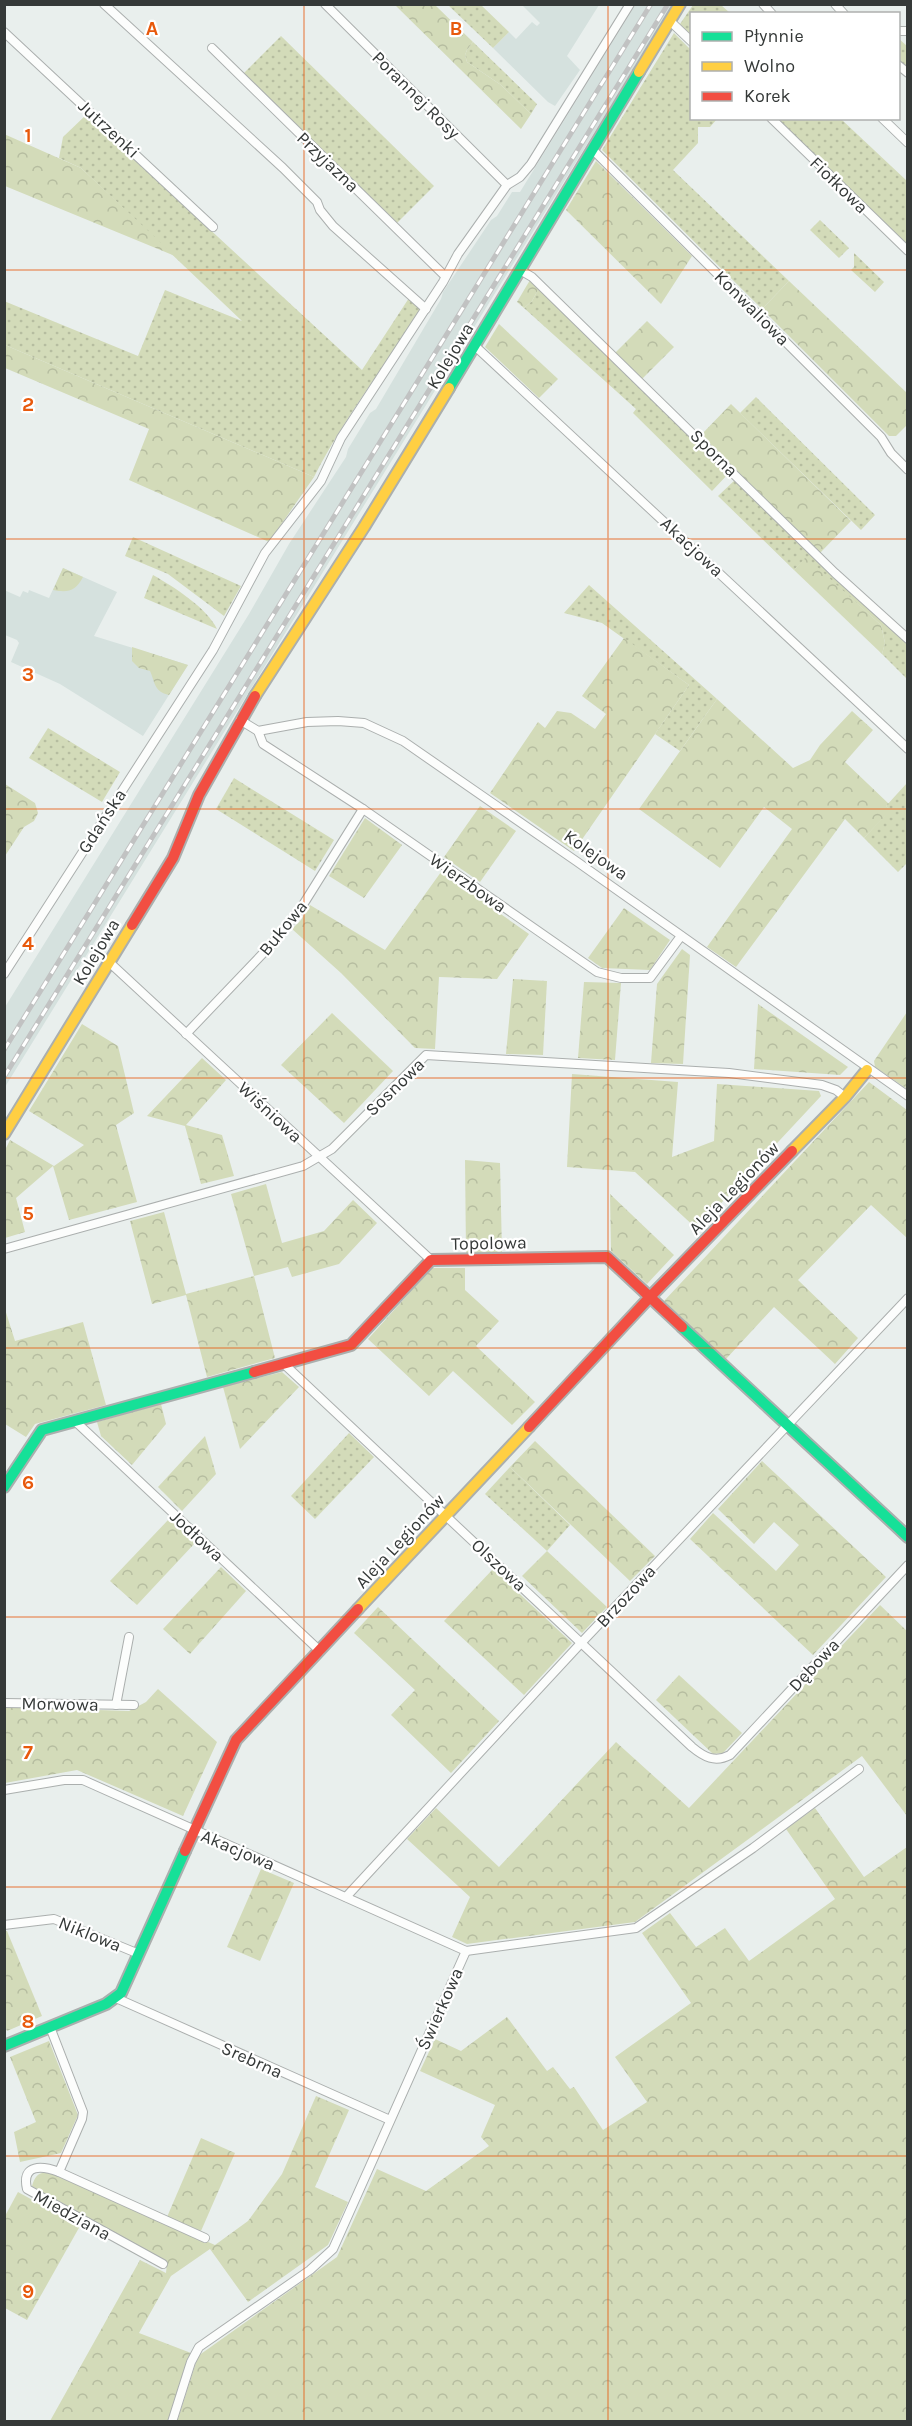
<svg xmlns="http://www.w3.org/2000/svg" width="912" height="2426" font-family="Karla,sans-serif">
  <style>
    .built { fill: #d5e1de }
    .grass { fill: url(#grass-dots) }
    .forest { fill: url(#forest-crowns) }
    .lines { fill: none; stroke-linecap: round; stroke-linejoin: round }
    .street-casing { stroke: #abafae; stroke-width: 10 }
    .fast-casing { stroke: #abafae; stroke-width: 14 }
    .slow-casing { stroke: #abafae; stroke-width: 14 }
    .jam-casing { stroke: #abafae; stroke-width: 14 }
    .street { stroke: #fcfdfc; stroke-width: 8 }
    .fast { stroke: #16e098; stroke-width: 10 }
    .slow { stroke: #ffcf43; stroke-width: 10 }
    .jam { stroke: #f24e42; stroke-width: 10 }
    .rail-casing { stroke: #c1c2c2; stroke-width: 5 }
    .rail { stroke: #fff; stroke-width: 3; stroke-dasharray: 9; stroke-linecap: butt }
    .grid { fill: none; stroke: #e8590c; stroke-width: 1.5; stroke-opacity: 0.55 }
    .labels { text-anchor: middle; stroke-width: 4.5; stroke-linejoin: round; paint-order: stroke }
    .street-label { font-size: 18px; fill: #353938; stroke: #fff }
    .grid-label { font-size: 20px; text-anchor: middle; font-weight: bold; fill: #e8590c; stroke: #fff; stroke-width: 4.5; stroke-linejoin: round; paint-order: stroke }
  </style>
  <defs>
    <pattern id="grass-dots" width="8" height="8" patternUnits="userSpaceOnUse" patternTransform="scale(1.5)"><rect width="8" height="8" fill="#d3dbb9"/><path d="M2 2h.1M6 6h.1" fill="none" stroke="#b6bda0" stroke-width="1.8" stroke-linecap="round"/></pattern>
    <pattern id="forest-crowns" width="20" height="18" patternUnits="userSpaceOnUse" patternTransform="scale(1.5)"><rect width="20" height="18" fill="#d3dbb9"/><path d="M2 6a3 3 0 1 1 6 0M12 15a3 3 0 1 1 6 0" fill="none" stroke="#b6bda0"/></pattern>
  </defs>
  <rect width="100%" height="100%" fill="#e9efed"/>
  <g class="built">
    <path d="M636 4 673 5 5 1087V1007L249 614 289 544 346 457 348 449 370 413 376 409 441 299 443 292 491 220 497 216 512 192H520Z"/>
    <path d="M522 5H599L567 56 580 70 555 106 548 102 493 48 509 32 516 39 532 22 537 26 540 23Z"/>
    <path d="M63 568 117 592 94 636 188 665 143 736 60 684 11 662 19 643 17 640 5 635 4 590 20 597 23 591 28 593 29 590 49 598Z"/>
  </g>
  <g class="grass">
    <path d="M448 5H481L509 32 493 48Z"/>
    <path d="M693 5H721L730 13 692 14 691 35 680 24Z"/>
    <path d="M674 33 691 50 692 118 717 119 710 127H698V143L673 170 789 281 762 309 602 150Z"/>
    <path d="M281 36 434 186 397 223 243 74Z"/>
    <path d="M898 38 907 46V71L899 62Z"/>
    <path d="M473 42 537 104 531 114 501 85 467 62 465 55 467 50Z"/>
    <path d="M86 115 362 370 409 298 422 309C385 365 344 418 314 477L5 345 4 301 138 356 165 290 242 321 81 168 59 158 63 137Z"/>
    <path d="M777 119H841L907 181V244Z"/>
    <path d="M820 220 849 248 839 258 810 230Z"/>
    <path d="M854 253 884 282 875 292 851 270 854 267Z"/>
    <path d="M539 288 730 472 712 491 633 413 636 409 524 308 532 301Z"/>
    <path d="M756 397 875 515 861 530 740 413Z"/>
    <path d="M736 479 907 643V679L882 654 885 643 881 625 806 558 794 570 718 496Z"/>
    <path d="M133 537 241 586 224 616 168 574 125 556Z"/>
    <path d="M153 575C174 587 207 608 217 629L144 598Z"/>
    <path d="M589 585 717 699 680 751 655 734 689 685 602 623 564 613Z"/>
    <path d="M48 728 120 772 102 802 29 758Z"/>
    <path d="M234 778 334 840 315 871 216 809Z"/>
    <path d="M907 783V863L898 872 864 838 890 810 886 806Z"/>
    <path d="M349 1433 374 1457 315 1519 291 1496Z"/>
    <path d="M510 1467 570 1525 547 1551 485 1494Z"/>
  </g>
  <g class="forest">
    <path d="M395 5H435L473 42 467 50 465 55 467 62 501 85 531 114 521 129Z"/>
    <path d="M4 134 81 168 175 256 5 186Z"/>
    <path d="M596 161 692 256 661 304 566 210Z"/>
    <path d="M530 280 539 288 532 301 524 308 517 302Z"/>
    <path d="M789 281 907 393V425L896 436H889L762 309Z"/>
    <path d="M647 321 674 347 642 379 615 353Z"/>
    <path d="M499 324 558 379 539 398 485 347Z"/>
    <path d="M5 345 314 477 269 542 129 480 149 429 5 368Z"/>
    <path d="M731 404 851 521 819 554 699 437Z"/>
    <path d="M806 557 881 625 885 643 882 654 794 570Z"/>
    <path d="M63 568 83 577C76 591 68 593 53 590Z"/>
    <path d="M624 638 689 685 574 851 490 793 538 722 545 728 557 711 571 713 595 729 606 714 582 696Z"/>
    <path d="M132 647 188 665 169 695C154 692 155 682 150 671L139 668 132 661Z"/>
    <path d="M717 699 793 768 810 760 820 745 852 711 873 730 845 762 889 804 886 806 891 810 864 838 845 819 736 967 707 947 792 829 764 807 720 868 639 809Z"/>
    <path d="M5 784 35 803 38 813 34 821 24 827 5 856Z"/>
    <path d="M480 806 516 831 480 882 444 857Z"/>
    <path d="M365 818 402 845 364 898 329 876Z"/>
    <path d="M441 872 529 934 497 979 439 977 435 1049 415 1048 341 973 292 929 301 920 310 905 385 950Z"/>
    <path d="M624 908 670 940 650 970 602 968 588 958Z"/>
    <path d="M682 949 690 955 683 1064 651 1063 657 984Z"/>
    <path d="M513 979 547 981 543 1055 506 1054Z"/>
    <path d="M584 982 621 983 615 1060 578 1058Z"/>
    <path d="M758 1004 848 1067 840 1075 754 1069Z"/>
    <path d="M907 1012V1089L875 1067 874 1061Z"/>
    <path d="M332 1013 393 1071 344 1123 281 1065Z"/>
    <path d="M82 1024 118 1046 134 1113 116 1125 137 1202 69 1220 53 1166 16 1198 25 1232 5 1238V1150L10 1140 54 1166 84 1145 29 1111Z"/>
    <path d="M202 1058 226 1080 186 1125 222 1135 234 1176 201 1184 185 1126 147 1116Z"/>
    <path d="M572 1074 678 1082 672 1157 714 1141 717 1084 819 1091 821 1096 697 1229 635 1172 567 1167Z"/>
    <path d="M869 1082 907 1110V1238L871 1205 798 1280 858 1338 835 1364 774 1307 726 1359 664 1301Z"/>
    <path d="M465 1160 500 1163 502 1253H466Z"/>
    <path d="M266 1184 282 1243 324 1231 353 1200 377 1223 339 1264 292 1277 288 1267 254 1276 275 1358 207 1377 186 1295 152 1304 130 1221 164 1212 186 1294 254 1276 231 1194Z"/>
    <path d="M610 1194 674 1255 647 1284 611 1251Z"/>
    <path d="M432 1268H465V1290L499 1321 476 1346 535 1402 512 1425 453 1371 429 1396 368 1339Z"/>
    <path d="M4 1306 15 1341 83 1322 106 1405 35 1424 26 1437 5 1424Z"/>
    <path d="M282 1372 299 1387 240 1449 223 1387Z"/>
    <path d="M161 1404 166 1424 132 1465 101 1436 97 1422Z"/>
    <path d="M205 1436 216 1474 182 1511 158 1487Z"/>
    <path d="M535 1441 655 1556 630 1581 510 1467Z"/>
    <path d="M762 1461 886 1577 813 1655 690 1539 713 1513 776 1571 799 1545 774 1522 754 1544 718 1509Z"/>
    <path d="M169 1519 195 1543 137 1605 110 1581Z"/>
    <path d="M547 1551 607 1607 582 1633 522 1576Z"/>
    <path d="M221 1567 246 1591 190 1654 163 1629Z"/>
    <path d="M493 1569 572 1643 524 1695 444 1621Z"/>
    <path d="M880 1605 907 1631V1816L862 1756 635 1922 467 1944 452 1937 470 1897 407 1839 436 1808 499 1867 616 1742 689 1808Z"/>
    <path d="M378 1607 499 1721 451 1773 391 1715 415 1690 354 1633Z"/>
    <path d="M679 1675 742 1733 723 1753 713 1754 656 1700Z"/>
    <path d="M158 1689 217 1742 183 1816 77 1770 5 1783V1707L129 1711 146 1702Z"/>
    <path d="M815 1808 864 1877 907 1847V2421L177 2422 198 2356 337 2257 377 2169 426 2191 489 2146 481 2137 495 2105 420 2071 435 2039 461 2051 507 2017 547 2071 553 2067 570 2089 574 2087 603 2130 647 2102 615 2057 691 2003 642 1933 670 1913 696 1947 725 1928 749 1961 835 1899 786 1829Z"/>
    <path d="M261 1869 294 1883 260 1961 227 1947Z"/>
    <path d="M5 1931H7L42 2016 7 2031 4 2024Z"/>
    <path d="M49 2041 78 2115 61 2153 20 2162 14 2132 36 2122 10 2057Z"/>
    <path d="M316 2096 349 2110 315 2187 348 2202 328 2245 248 2302 210 2249 171 2276 139 2333 191 2353 168 2421H50L140 2260 166 2273 167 2262 32 2186C35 2176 39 2171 50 2173L215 2245 248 2221 282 2174Z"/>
    <path d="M201 2138 235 2153 201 2231 167 2217Z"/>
    <path d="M18 2192 80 2226 27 2320 5 2308V2216Z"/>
  </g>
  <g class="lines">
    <defs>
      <g id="street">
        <path d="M104 4 283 168 317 202 320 210 333 226 426 309"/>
        <path d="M325 4 507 185"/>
        <path d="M763 4 772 14"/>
        <path d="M835 4 844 14"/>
        <path d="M670 21 692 42"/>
        <path d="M898 31H908"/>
        <path d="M4 32 213 227"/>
        <path d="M212 48 445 276"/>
        <path d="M898 65 908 73"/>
        <path d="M771 118 908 251"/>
        <path d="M882 118 908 143"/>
        <path d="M592 149 881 437 891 453 908 470"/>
        <path d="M520 270 532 277 835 573 908 639"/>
        <path d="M475 346 908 749"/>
        <path d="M240 720 258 731 307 722 338 721 364 723 403 741 576 861 908 1096"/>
        <path d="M258 731 263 744 363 809 597 972 621 978H650L681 936"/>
        <path d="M109 962 431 1260"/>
        <path d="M4 974 213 650 265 553 321 481 341 438 443 282 458 254 507 185 520 177 531 164 630 4"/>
        <path d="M186 1034 271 945 301 908 363 809"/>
        <path d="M4 1249 303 1166 332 1149 426 1055 729 1073 822 1085 836 1090 845 1097"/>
        <path d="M284 1364 692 1747C704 1757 715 1763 730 1755L908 1565"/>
        <path d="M75 1421 320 1651"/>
        <path d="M4 1703 134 1705"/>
        <path d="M116 1705 129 1637"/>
        <path d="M4 1790 64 1780H83L466 1951"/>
        <path d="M346 1897 582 1642 908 1298"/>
        <path d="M4 1925 54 1919 139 1954"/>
        <path d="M466 1951 636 1928 753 1848 859 1769"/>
        <path d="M116 1998 390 2120"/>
        <path d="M50 2027 83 2112 82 2119 59 2172C43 2166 21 2163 27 2189L163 2264"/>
        <path d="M59 2172 205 2238"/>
        <path d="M172 2422 191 2362 199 2347 310 2270 333 2249 466 1951"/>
      </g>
      <g id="fast">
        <path d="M449 388 639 72"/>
        <path d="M682 1327 908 1537"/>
        <path d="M4 1487 42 1430 254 1372"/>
        <path d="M4 2046 106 2004 121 1993 185 1851"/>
      </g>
      <g id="slow">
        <path d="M639 72 680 4"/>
        <path d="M255 696 364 527 449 388"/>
        <path d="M4 1134 132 925"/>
        <path d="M792 1151 845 1097 867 1070"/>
        <path d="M358 1609 529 1427"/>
      </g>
      <g id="jam">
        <path d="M132 925 173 858 199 795 255 696"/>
        <path d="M254 1372 351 1345 431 1260 607 1257 682 1327"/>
        <path d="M529 1427 649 1298 792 1151"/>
        <path d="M185 1851 236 1740 358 1609"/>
      </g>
    </defs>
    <use href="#street" class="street-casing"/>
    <use href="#fast" class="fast-casing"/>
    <use href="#slow" class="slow-casing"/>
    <use href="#jam" class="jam-casing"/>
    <use href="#street" class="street"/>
    <use href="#fast" class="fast"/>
    <use href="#slow" class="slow"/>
    <use href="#jam" class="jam"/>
    <defs>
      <g id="rail">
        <path d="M4 1050 651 4"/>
        <path d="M4 1077 668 4"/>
      </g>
    </defs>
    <use href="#rail" class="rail-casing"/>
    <use href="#rail" class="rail"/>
  </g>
  <path class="grid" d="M304 4V2422M608 4V2422M4 270H908M4 539H908M4 809H908M4 1078H908M4 1348H908M4 1617H908M4 1887H908M4 2156H908"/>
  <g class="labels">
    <g class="street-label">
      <text transform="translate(416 95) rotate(45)" y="6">Porannej Rosy</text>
      <text transform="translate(109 129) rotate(43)" y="6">Jutrzenki</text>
      <text transform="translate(328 162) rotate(44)" y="6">Przyjazna</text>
      <text transform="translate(839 185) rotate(44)" y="6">Fiołkowa</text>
      <text transform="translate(752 308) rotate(45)" y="6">Konwaliowa</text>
      <text transform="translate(450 356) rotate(-59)" y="6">Kolejowa</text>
      <text transform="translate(714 453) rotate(45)" y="6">Sporna</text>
      <text transform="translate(692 547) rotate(43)" y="6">Akacjowa</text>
      <text transform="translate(102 821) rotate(-57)" y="6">Gdańska</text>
      <text transform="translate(596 855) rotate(35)" y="6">Kolejowa</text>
      <text transform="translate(468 883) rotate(35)" y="6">Wierzbowa</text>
      <text transform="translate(283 928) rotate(-51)" y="6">Bukowa</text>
      <text transform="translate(96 952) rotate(-59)" y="6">Kolejowa</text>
      <text transform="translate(395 1087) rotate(-44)" y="6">Sosnowa</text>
      <text transform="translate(270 1112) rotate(43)" y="6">Wiśniowa</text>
      <text transform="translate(734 1188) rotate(-46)" y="6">Aleja Legionów</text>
      <text transform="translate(489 1243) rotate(-1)" y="6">Topolowa</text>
      <text transform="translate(197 1536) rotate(43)" y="6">Jodłowa</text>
      <text transform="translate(400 1541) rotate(-47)" y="6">Aleja Legionów</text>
      <text transform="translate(499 1565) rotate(43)" y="6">Olszowa</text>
      <text transform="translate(626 1596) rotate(-47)" y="6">Brzozowa</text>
      <text transform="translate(814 1665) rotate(-47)" y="6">Dębowa</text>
      <text transform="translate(60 1704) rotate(1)" y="6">Morwowa</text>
      <text transform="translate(238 1850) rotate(23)" y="6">Akacjowa</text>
      <text transform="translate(90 1934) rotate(22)" y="6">Niklowa</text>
      <text transform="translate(440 2009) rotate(-66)" y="6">Świerkowa</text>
      <text transform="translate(252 2060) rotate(24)" y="6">Srebrna</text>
      <text transform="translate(72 2215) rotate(29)" y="6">Miedziana</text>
    </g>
  </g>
  <g class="grid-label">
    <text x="152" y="35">A</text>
    <text x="456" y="35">B</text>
    <text x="28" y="142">1</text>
    <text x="28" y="411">2</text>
    <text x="28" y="681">3</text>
    <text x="28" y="950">4</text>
    <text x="28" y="1220">5</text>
    <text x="28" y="1489">6</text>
    <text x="28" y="1759">7</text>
    <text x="28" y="2028">8</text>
    <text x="28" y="2298">9</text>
  </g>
  <rect width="912" height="2426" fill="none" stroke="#353938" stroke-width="12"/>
  <rect x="690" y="12" width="210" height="108" fill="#ffffff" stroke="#aeb0af" stroke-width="1.5"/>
  <rect x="702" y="32" width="30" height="9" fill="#16e098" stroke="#aeb0af" stroke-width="1.5"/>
  <text x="744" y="42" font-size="18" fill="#353938">Płynnie</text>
  <rect x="702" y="62" width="30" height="9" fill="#ffcf43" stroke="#aeb0af" stroke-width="1.5"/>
  <text x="744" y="72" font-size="18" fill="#353938">Wolno</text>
  <rect x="702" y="92" width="30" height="9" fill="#f24e42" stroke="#aeb0af" stroke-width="1.5"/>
  <text x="744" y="102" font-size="18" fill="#353938">Korek</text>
</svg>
